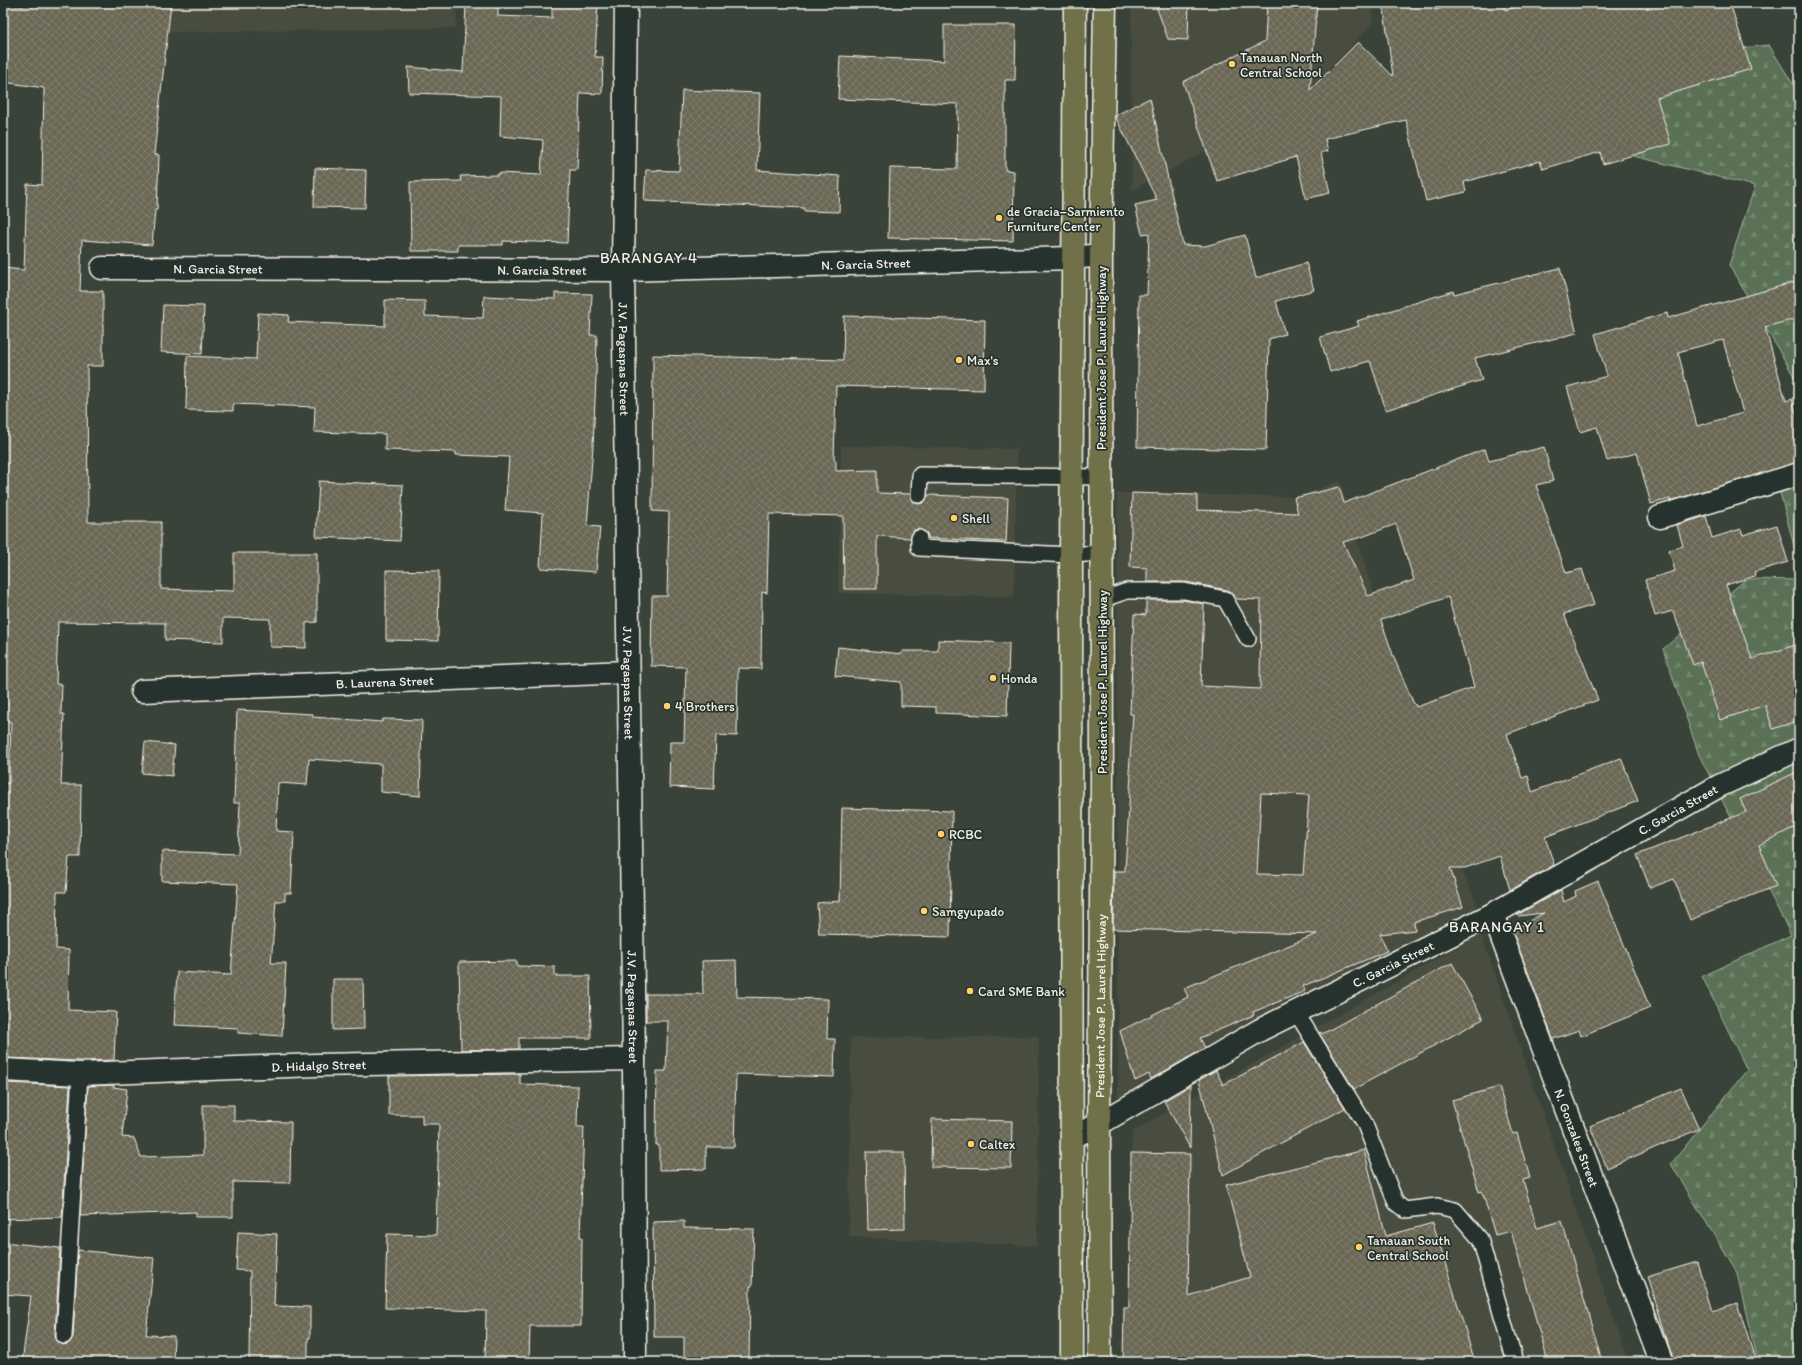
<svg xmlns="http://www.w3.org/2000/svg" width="1802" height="1365" font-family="Itim,sans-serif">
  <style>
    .built { fill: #484e41 }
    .forest { fill: url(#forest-firs); stroke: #a7b19e }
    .building { fill: url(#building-cross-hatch); stroke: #f4f1e8; fill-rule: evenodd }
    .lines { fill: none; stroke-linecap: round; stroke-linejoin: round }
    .lane-casing { stroke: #f4f1e8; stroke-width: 18 }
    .street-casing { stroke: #f4f1e8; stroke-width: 25 }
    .highway-casing { stroke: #f4f1e8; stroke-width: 25 }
    .lane { stroke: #26332d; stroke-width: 15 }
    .street { stroke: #26332d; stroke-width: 22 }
    .highway { stroke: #6f714a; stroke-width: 22 }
    .poi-dot { fill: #ffd166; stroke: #26332d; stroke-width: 1.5 }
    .labels { text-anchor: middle; stroke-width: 3.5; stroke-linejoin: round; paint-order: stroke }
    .poi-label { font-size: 13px; fill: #f4f1e8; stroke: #26332d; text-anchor: start }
    .street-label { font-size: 13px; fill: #f4f1e8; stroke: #26332d }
    .quarter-label { font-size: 15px; letter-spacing: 1px; fill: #f4f1e8; stroke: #26332d }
  </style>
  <defs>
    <pattern id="forest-firs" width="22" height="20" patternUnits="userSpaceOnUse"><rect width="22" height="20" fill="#5a7155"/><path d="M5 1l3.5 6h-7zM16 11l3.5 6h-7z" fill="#72866d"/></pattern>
    <pattern id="building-cross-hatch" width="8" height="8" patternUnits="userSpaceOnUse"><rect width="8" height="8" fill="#6a6754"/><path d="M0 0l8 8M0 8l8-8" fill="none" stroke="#807d6d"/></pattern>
  </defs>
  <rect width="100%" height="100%" fill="#3a4339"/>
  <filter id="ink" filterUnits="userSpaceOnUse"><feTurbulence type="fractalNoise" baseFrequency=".025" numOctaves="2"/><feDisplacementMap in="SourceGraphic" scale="8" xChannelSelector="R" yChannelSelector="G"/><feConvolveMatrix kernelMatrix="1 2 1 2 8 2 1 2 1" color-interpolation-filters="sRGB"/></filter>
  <g filter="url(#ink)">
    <g class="built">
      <path d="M94 3H457L456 28 93 33Z"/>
      <path d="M1131 3H1373L1372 24 1295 104 1132 190Z"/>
      <path d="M841 446 1017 449 1014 597 838 593Z"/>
      <path d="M1340 481 1377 606 1365 647 1478 907 1118 1101 1117 493 1298 497Z"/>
      <path d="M1481 934 1629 1362H1127L1132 1132Z"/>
      <path d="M1039 1036 1037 1246 849 1237 851 1038Z"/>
    </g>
    <g class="forest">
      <path d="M1769 45 1799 94V385L1729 265 1755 186 1597 147 1659 57Z"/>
      <path d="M1777 481H1799V565Z"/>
      <path d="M1746 579 1799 580V1362H1757L1737 1273 1671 1164 1747 1070 1702 976 1791 935 1699 755 1663 649Z"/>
    </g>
    <g class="building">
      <path d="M24 3H171L154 154 159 155 157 210H155L152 245 82 240 80 291H103V366H87L88 522H161V589L234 591V553H317V622L306 623V648L270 647V619L223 618V642L165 640V623L58 622 56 684H62L61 714H64L61 785H81L80 857H69L66 892H57L56 949 69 950 68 1010 116 1012 114 1060 80 1061 8 1058V1055H3L5 968H3L5 942H3V783H9L11 722 3 721V268L24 270 27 184 42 185 44 88 3 82V4L23 6Z"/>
      <path d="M466 3H498V16L552 18V3H598L595 57H603L602 94 580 93 577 170H570L567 243 503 241V245H458V251H411L410 182 461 181 460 176 498 175 499 173 541 175 543 140 500 136 501 96 409 93 408 67 463 72Z"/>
      <path d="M1155 3H1189L1188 40 1168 39Z"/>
      <path d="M1267 3H1317L1310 90 1358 42 1393 76 1383 3H1434L1435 10 1460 3H1503L1505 10 1531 3H1730L1751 69 1657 98 1671 144 1603 164 1600 152 1543 169 1540 161 1464 182 1466 192 1426 201 1406 120 1325 139 1328 151 1321 153 1330 193 1306 199 1296 157 1217 181 1183 82 1265 41Z"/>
      <path d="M944 25H1016L1015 80H1005V170L1014 171 1013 241 888 238 890 168 957 169 958 104 838 99 840 56 944 61Z"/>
      <path d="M682 90 760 93 757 170 840 176 839 212 804 211V208L644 201 646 170 679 171Z"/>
      <path d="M1150 98 1183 245 1205 246 1245 235 1256 278 1306 263 1314 290 1276 301 1285 334 1269 339 1266 450 1137 447 1139 295H1147L1149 233 1142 234 1135 205 1157 200 1116 118V115Z"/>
      <path d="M315 168 366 170 365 208 314 207Z"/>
      <path d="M1560 268 1577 333 1475 358 1482 380 1386 410 1370 361 1330 372 1320 337 1359 326 1357 321 1453 291 1454 294Z"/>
      <path d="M1799 281V318L1765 327 1786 401 1792 399 1799 423V462L1670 501V499L1651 504 1637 453 1607 461 1597 427 1580 432 1567 387 1607 376 1595 334 1667 313 1668 318ZM1723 340 1743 413 1697 426 1678 352Z"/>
      <path d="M555 293 592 294 590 335H597L596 377 593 446 587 526 600 527 596 572 540 568 543 513 505 510 509 457 456 455V452L385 450V434L314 432 315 407 233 404V411L186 410 187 356 256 359 258 313 289 315 288 322 385 326V300L425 301V316L483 318 484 296 555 299Z"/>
      <path d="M163 305 204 306 202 354 161 352Z"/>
      <path d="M844 316 985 320 984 390 836 386 834 460H836V471L877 470V493L910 494 911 499 918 504 923 503 928 495 1008 498 1006 542 928 538 927 533 919 529 914 530 910 538 877 536V589H844L843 516 769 514 767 593 762 592 761 669 738 668 737 736 716 735 714 789 669 787 670 742H684L686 667 651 666 652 596H667L669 512 652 511 653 355 843 360Z"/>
      <path d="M1544 447 1553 481 1536 485 1566 573 1582 569 1594 605 1564 614 1598 700 1507 734 1522 778 1528 776 1532 792 1621 758 1638 801 1545 837 1554 865 1510 890 1500 856 1465 868H1450L1463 907 1414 922 1415 930 1380 934 1387 951 1303 986 1305 991 1253 1012 1254 1015 1200 1038 1205 1048 1151 1079 1149 1074 1135 1081 1120 1031 1188 997 1184 988 1317 934 1113 929 1114 871H1125L1131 774 1129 773 1133 714H1130L1134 614 1146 615V600H1183L1204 604 1201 686 1260 689 1261 600 1236 599 1230 592 1227 590 1186 582H1147V568L1130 567 1132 493 1197 495V510L1298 513 1294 498 1339 487 1344 503 1485 449 1489 461ZM1396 524 1414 580 1368 596 1343 542 1362 537ZM1448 597 1474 687 1416 707 1415 704H1414L1394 658 1381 620ZM1261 793 1309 795 1303 875 1257 874Z"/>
      <path d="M319 481 403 485 400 541 316 537Z"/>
      <path d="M1706 516 1712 538 1741 529 1743 535 1777 525 1788 562 1754 572 1755 576 1726 585 1752 659 1799 644V720L1773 729 1765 705 1720 720 1701 662 1693 665 1673 611 1655 616 1645 580 1675 571 1669 550 1683 546 1677 525Z"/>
      <path d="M386 570 439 571 438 641 386 640Z"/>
      <path d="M938 640 1009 643 1007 716 936 713V707L901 706V682L835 676 838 647 902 654V651H938Z"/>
      <path d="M237 710 313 714V717L382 722 383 719 422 720 420 796 381 792V764L309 759 307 785 278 783 276 831 294 832 291 893H285V901H276L271 963H286L282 1036 238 1033V1028L174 1025 177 972 231 975 238 884 162 881V851L238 854 240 803H234Z"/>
      <path d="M145 742 175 745 172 776 142 773Z"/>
      <path d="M1799 771V825L1759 845 1776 886 1690 920 1674 879 1650 888 1637 855 1746 812 1740 799Z"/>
      <path d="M842 808 952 811 950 937 819 934 817 903 840 901Z"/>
      <path d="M1598 881 1650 1008 1581 1036 1579 1030 1553 1039 1512 930 1544 913 1518 916 1517 915 1561 890 1564 902 1576 896 1575 891Z"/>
      <path d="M736 960 737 997 828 999 827 1039H835L834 1077 736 1074 734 1147H706V1169L659 1170V1145H656L657 1071H666L668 1021H646V994H703L702 961Z"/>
      <path d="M517 961V966L555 967V976H590L591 1038H519V1049L461 1050 459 962Z"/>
      <path d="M1452 963 1483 1019 1354 1089 1319 1033 1321 1032 1322 1034Z"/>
      <path d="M333 979H363L364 1029 333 1030Z"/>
      <path d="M1304 1042 1345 1108 1223 1175 1199 1080 1216 1070 1223 1085Z"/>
      <path d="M520 1074V1084L578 1086 577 1127H584L580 1237H582L581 1326H530L529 1362H485L486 1311 385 1308 387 1234 436 1235 439 1124H422V1115H389V1076Z"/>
      <path d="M6 1083 70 1086 62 1217 3 1219V1127Z"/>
      <path d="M114 1085 113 1087 127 1089 122 1137 134 1138 141 1157 203 1155V1105H234V1121L291 1122 290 1183 233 1182V1217H196V1212L80 1216 88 1086Z"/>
      <path d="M1191 1085 1190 1148 1164 1101Z"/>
      <path d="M1499 1087 1513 1134 1517 1133 1530 1178 1523 1180 1537 1228 1562 1221 1602 1362H1548L1511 1231 1495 1235 1482 1191 1479 1192 1452 1100Z"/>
      <path d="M1681 1088 1699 1129 1607 1168 1590 1126Z"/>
      <path d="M932 1119 1012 1121 1011 1168 931 1167Z"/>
      <path d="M1364 1150 1386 1236 1433 1223 1475 1362H1123L1124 1307H1129L1131 1153 1190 1154 1188 1296 1250 1277 1226 1185Z"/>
      <path d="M866 1152H904L905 1229 868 1230Z"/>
      <path d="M684 1221V1228L754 1229 752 1286H750L749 1362H684V1337H654L653 1222Z"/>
      <path d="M238 1232 277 1234 274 1306 310 1307V1338H308V1362H249L250 1271 236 1270Z"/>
      <path d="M3 1242 60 1248 55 1335 56 1340 63 1345 68 1344 73 1337 78 1250 154 1258 146 1335 174 1336 173 1362H22L31 1296 3 1294Z"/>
      <path d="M1697 1262 1712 1311 1737 1303 1756 1362H1673L1647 1277Z"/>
    </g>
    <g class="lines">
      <defs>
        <g id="lane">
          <path d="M919 495 920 475 1100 477"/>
          <path d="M919 538V548L1071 555 1101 553"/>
          <path d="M1101 600 1127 591H1184L1225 599 1248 639"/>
          <path d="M1296 1012 1364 1122 1396 1203 1405 1210 1437 1206 1455 1210 1480 1239 1515 1362"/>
          <path d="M64 1336 80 1074"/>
        </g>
        <g id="street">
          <path id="s1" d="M626 3 623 270 634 1059 635 1362"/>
          <path id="s2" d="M102 268 623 270 1072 258 1101 255"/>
          <path d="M1660 517 1799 474"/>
          <path id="s3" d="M142 691 628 672"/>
          <path id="s4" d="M1493 914 1661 1362"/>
          <path id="s5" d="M3 1070 80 1074 316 1065 634 1059"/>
          <path id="s6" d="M1073 1137 1099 1124 1260 1030 1493 914 1719 786 1799 749"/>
        </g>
        <g id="highway">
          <path d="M1072 1362 1071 555 1075 3"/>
          <path id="s7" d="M1100 1362 1099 1124 1102 782 1101 255 1105 3"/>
        </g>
      </defs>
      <use href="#lane" class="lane-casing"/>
      <use href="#street" class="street-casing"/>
      <use href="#highway" class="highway-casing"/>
      <use href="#lane" class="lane"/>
      <use href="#street" class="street"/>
      <use href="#highway" class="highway"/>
    </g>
  </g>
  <g class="poi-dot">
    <circle cx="1232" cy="64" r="4"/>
    <circle cx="999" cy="218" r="4"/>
    <circle cx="959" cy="360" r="4"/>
    <circle cx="954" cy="518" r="4"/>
    <circle cx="993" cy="678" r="4"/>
    <circle cx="667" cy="706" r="4"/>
    <circle cx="941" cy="834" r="4"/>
    <circle cx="924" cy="911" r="4"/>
    <circle cx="970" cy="991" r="4"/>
    <circle cx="971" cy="1144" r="4"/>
    <circle cx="1359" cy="1247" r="4"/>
  </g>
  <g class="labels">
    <g class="poi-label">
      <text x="1240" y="62">Tanauan North<tspan x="1240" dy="15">Central School</tspan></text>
      <text x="1007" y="216">de Gracia–Sarmiento<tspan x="1007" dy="15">Furniture Center</tspan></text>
      <text x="967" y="365">Max's</text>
      <text x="962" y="523">Shell</text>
      <text x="1001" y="683">Honda</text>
      <text x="675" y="711">4 Brothers</text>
      <text x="949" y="839">RCBC</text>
      <text x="932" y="916">Samgyupado</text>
      <text x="978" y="996">Card SME Bank</text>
      <text x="979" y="1149">Caltex</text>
      <text x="1367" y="1245">Tanauan South<tspan x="1367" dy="15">Central School</tspan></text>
    </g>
    <g class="street-label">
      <text dy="5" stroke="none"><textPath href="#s2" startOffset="764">N. Garcia Street</textPath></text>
      <text dy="5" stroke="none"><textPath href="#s2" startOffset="116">N. Garcia Street</textPath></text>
      <text dy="5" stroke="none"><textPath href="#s2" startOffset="440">N. Garcia Street</textPath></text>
      <text transform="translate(1101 358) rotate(-90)" y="5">President Jose P. Laurel Highway</text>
      <text dy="5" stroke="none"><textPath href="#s1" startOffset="356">J.V. Pagaspas Street</textPath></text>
      <text dy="5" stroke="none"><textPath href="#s3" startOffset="243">B. Laurena Street</textPath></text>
      <text transform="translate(1102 682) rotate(-90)" y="5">President Jose P. Laurel Highway</text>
      <text dy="5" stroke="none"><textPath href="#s1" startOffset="680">J.V. Pagaspas Street</textPath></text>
      <text dy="5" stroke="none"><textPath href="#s6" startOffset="688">C. Garcia Street</textPath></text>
      <text dy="5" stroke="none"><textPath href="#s6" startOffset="364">C. Garcia Street</textPath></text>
      <text dy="5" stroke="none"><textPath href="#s1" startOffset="1004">J.V. Pagaspas Street</textPath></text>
      <text dy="5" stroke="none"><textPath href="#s7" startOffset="356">President Jose P. Laurel Highway</textPath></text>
      <text dy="5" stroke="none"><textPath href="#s5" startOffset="316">D. Hidalgo Street</textPath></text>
      <text dy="5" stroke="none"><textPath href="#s4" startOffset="239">N. Gonzales Street</textPath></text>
    </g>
    <g class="quarter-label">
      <text x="649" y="263">BARANGAY 4</text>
      <text x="1497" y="932">BARANGAY 1</text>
    </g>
  </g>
  <rect width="1802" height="1365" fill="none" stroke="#26332d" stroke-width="16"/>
  <rect x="8" y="8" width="1786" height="1349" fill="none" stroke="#f4f1e8" stroke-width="1.5" filter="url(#ink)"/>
</svg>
